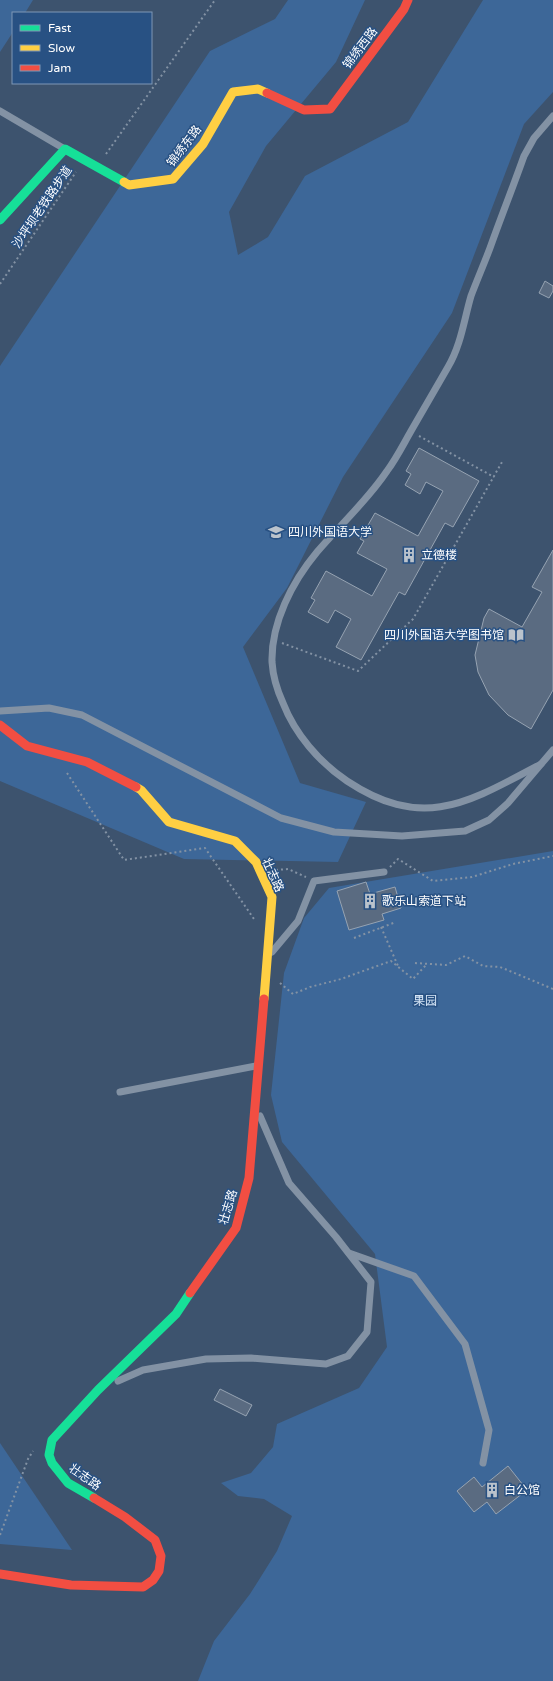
<svg xmlns="http://www.w3.org/2000/svg" width="553" height="1681" font-family="'Varela Round','Noto Sans SC',sans-serif">
  <style>
    .green { fill: #3d6798 }
    .building { fill: #5a6b81; stroke: #96a3b2 }
    .lines { fill: none; stroke-linecap: round; stroke-linejoin: round }
    .path { stroke: #8392a4; stroke-width: 2; stroke-dasharray: 2 3; stroke-linecap: butt }
    .lane { stroke: #8392a4; stroke-width: 7 }
    .fast { stroke: #16e098; stroke-width: 9 }
    .slow { stroke: #ffcf43; stroke-width: 9 }
    .jam { stroke: #f24e42; stroke-width: 9 }
    .labels { text-anchor: middle; stroke-width: 3; stroke-linejoin: round; paint-order: stroke }
    .street-label { font-size: 12px; fill: #fff; stroke: #285183 }
    .poi-label { font-size: 12px; fill: #fff; stroke: #285183; text-anchor: start }
    .park-label { font-size: 12px; fill: #d4e4f5; stroke: #285183 }
  </style>
  <rect width="100%" height="100%" fill="#3d536e"/>
  <g class="green">
    <path d="M0 0H33L25 13H13V32L0 52Z"/>
    <path d="M288 0H365L336 62 266 146 229 212 238 255 268 237 305 176 408 122 483 0H553V92L524 124 452 313 343 477 287 588 243 647 300 783 366 802 338 862 184 859 0 781V366L210 51 275 19Z"/>
    <path d="M553 851V1681H198L214 1641 250 1594 277 1551 292 1516 264 1499 238 1496 221 1483 251 1473 273 1447 277 1424 359 1388 387 1347 375 1254 282 1142 271 1095 284 973 304 918 329 888Z"/>
    <path d="M0 1443 72 1550 0 1544Z"/>
  </g>
  <g class="building">
    <path d="M545 281 553 286V291L549 298 539 293Z"/>
    <path d="M419 448 479 481 453 527 445 523 405 595 399 592 361 660 336 647 351 619 335 610 328 623 308 612 315 600 311 598 326 571 372 596 387 569 357 553 364 541 360 539 375 513 418 536 443 491 426 482 420 494 405 485 411 474 406 471Z"/>
    <path d="M553 550V690L531 729 508 715 489 695 478 672 475 655 484 618 489 609 522 627 542 592 532 587Z"/>
    <path d="M366 882 370 894 395 887 401 908 382 914 384 920 349 930 337 891Z"/>
    <path d="M220 1389 252 1405 246 1416 214 1400Z"/>
    <path d="M508 1466 527 1490 496 1514 487 1502 474 1512 457 1491 474 1477 482 1487Z"/>
  </g>
  <g class="lines">
    <g class="path">
      <path d="M106 154 215 0"/>
      <path d="M0 284 76 172"/>
      <path d="M419 436 494 477"/>
      <path d="M282 643 358 671 413 619 502 462"/>
      <path d="M67 773 124 860 205 848 254 919"/>
      <path d="M390 867 398 859 433 881 472 877 513 864 553 856"/>
      <path d="M276 870 288 869 306 877"/>
      <path d="M381 927 398 966"/>
      <path d="M354 938 396 922"/>
      <path d="M415 963 446 965 465 956 483 966 500 967 553 989"/>
      <path d="M280 983 293 994 310 987 341 979 391 961 413 979 426 965"/>
      <path d="M0 1535 28 1459 33 1451"/>
    </g>
    <g class="lane">
      <path d="M0 111 63 148"/>
      <path d="M0 711 49 708 82 715 281 818 334 832 402 836 465 831 489 820 508 803 553 750"/>
      <path d="M541 764C469 802 424 832 347 781 319 762 295 734 283 703 277 690 273 677 272 662 271 623 292 582 317 552 340 525 367 501 387 471 396 459 403 445 411 431 423 410 436 388 448 367 461 345 464 320 471 296 477 280 484 264 490 248 501 217 513 187 524 156L534 138 553 116"/>
      <path d="M272 952 298 921 314 881 384 872"/>
      <path d="M120 1092 256 1066"/>
      <path d="M349 1253 414 1276 465 1344 489 1430 483 1463"/>
      <path d="M118 1381 143 1370 206 1359 251 1358 326 1364 348 1356 367 1332 371 1282 336 1237 289 1183 260 1116"/>
    </g>
    <g class="fast">
      <path d="M0 220 65 149 124 182"/>
      <path d="M94 1498 68 1483 52 1463 49 1455 52 1440 98 1390 176 1314 190 1293"/>
    </g>
    <g class="slow">
      <path d="M124 182 129 185 173 179 203 144 233 92 258 89 267 93"/>
      <path d="M136 787 141 790 169 822 235 841 256 862 272 897 264 999"/>
    </g>
    <g class="jam">
      <path d="M267 93 304 110 330 109 404 9 408 0"/>
      <path d="M0 725 27 746 87 762 136 787"/>
      <path d="M190 1293 236 1228 249 1178 264 999"/>
      <path d="M0 1574 71 1585 143 1587 153 1580 159 1571 161 1556 155 1540 125 1517 94 1498"/>
    </g>
  </g>
  <defs>
    <symbol id="university-bare" viewBox="-9 -9 18 18"><path d="M0-5L7-2L0 1L-7-2ZM-4 1L0 2.5L4 1V4Q0 6-4 4Z" fill="#bbc3cc" stroke="#285183" stroke-width="2.5" paint-order="stroke"/></symbol>
    <symbol id="building-bare" viewBox="-9 -9 18 18"><path d="M-4-6H4V6H1V3H-1V6H-4ZM-2.5-4.3h1.7v1.8h-1.7ZM.8-4.3h1.7v1.8H.8ZM-2.5-1h1.7V.8h-1.7ZM.8-1h1.7V.8H.8Z" fill="#bbc3cc" stroke="#285183" stroke-width="2.5" paint-order="stroke"/></symbol>
    <symbol id="library-bare" viewBox="-9 -9 18 18"><path d="M-6-4Q-3-5.5-.7-3.5V5Q-3 3-6 4ZM6-4Q3-5.5 .7-3.5V5Q3 3 6 4Z" fill="#bbc3cc" stroke="#285183" stroke-width="2.5" paint-order="stroke"/></symbol>
  </defs>
  <g fill-rule="evenodd">
    <use href="#university-bare" x="265" y="521" width="22" height="22"/>
    <use href="#building-bare" x="398" y="544" width="22" height="22"/>
    <use href="#library-bare" x="505" y="624" width="22" height="22"/>
    <use href="#building-bare" x="359" y="890" width="22" height="22"/>
    <use href="#building-bare" x="481" y="1479" width="22" height="22"/>
  </g>
  <g class="labels">
    <g class="street-label">
      <text transform="translate(360 48) rotate(-53)" y="4">锦绣西路</text>
      <text transform="translate(184 146) rotate(-53)" y="4">锦绣东路</text>
      <text transform="translate(42 207) rotate(-56)" y="4">沙坪坝老铁路步道</text>
      <text transform="translate(273 875) rotate(66)" y="4">壮志路</text>
      <text transform="translate(228 1207) rotate(-73)" y="4">壮志路</text>
      <text transform="translate(85 1477) rotate(35)" y="4">壮志路</text>
    </g>
    <g class="poi-label">
      <text x="288" y="536">四川外国语大学</text>
      <text x="421" y="559">立德楼</text>
      <text x="504" y="639" text-anchor="end">四川外国语大学图书馆</text>
      <text x="382" y="905">歌乐山索道下站</text>
      <text x="504" y="1494">白公馆</text>
    </g>
    <g class="park-label">
      <text x="425" y="1005">果园</text>
    </g>
  </g>
  <rect x="12" y="12" width="140" height="72" fill="#285183" stroke="#7e97b5"/>
  <rect x="20" y="25" width="20" height="6" fill="#16e098" stroke="#7e97b5"/>
  <text x="48" y="32" font-size="12" fill="#ffffff">Fast</text>
  <rect x="20" y="45" width="20" height="6" fill="#ffcf43" stroke="#7e97b5"/>
  <text x="48" y="52" font-size="12" fill="#ffffff">Slow</text>
  <rect x="20" y="65" width="20" height="6" fill="#f24e42" stroke="#7e97b5"/>
  <text x="48" y="72" font-size="12" fill="#ffffff">Jam</text>
</svg>
